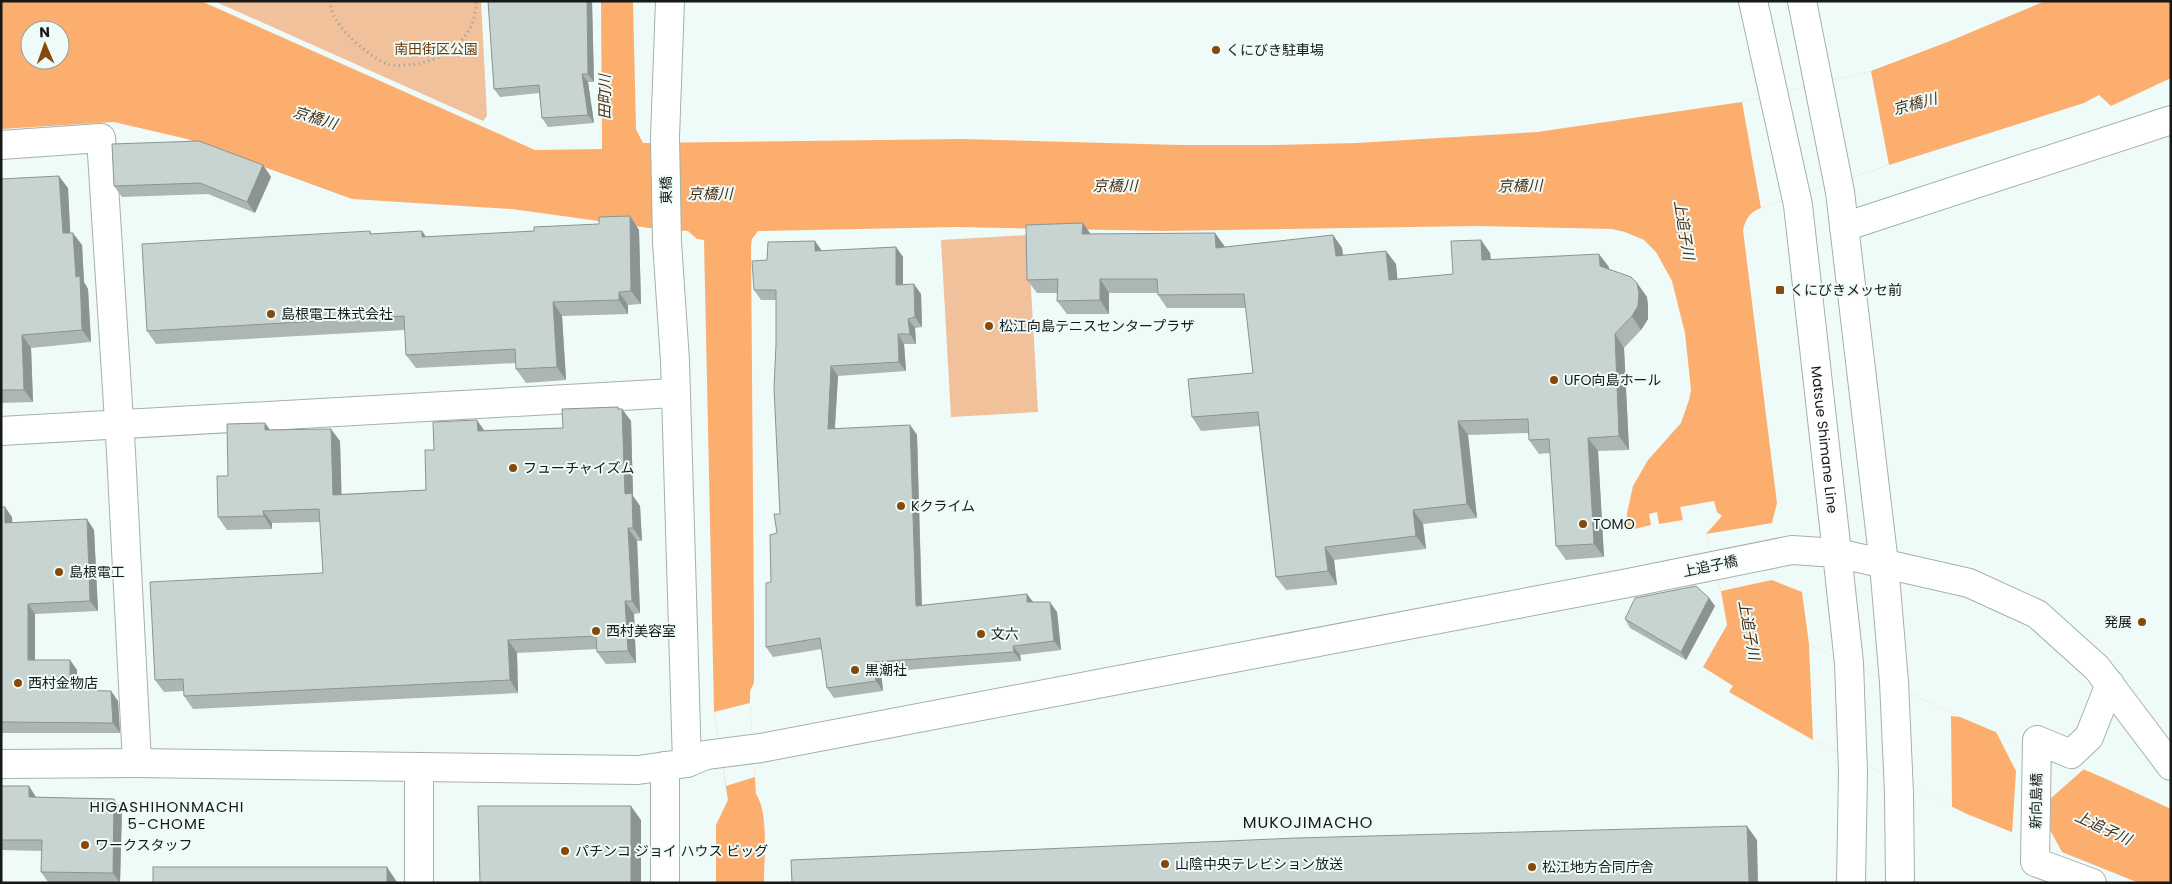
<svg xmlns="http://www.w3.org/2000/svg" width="2172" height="884" font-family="Poppins,'Noto Sans JP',sans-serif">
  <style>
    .green { fill: #f1c19c }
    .water { fill: #fcae6f; fill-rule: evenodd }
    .pier { fill: #effbf9 }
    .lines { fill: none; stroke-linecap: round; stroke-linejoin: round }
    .minor-casing { stroke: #a5b0ae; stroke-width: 30 }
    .major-casing { stroke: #a5b0ae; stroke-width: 30 }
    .path { stroke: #949d9c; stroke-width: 3; stroke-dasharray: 1 4; stroke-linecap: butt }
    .minor { stroke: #fff; stroke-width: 28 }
    .major { stroke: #fff; stroke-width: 28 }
    .wall { fill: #acb6b5 }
    .shaded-wall { fill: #8c9493 }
    .building { fill: #c8d4d2; stroke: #8c9493 }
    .poi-dot { fill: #874909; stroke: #effbf9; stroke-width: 2 }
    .labels { text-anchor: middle; stroke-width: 4; stroke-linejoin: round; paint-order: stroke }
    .park-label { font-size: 14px; fill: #6d3b09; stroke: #effbf9 }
    .poi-label { font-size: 14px; fill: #151919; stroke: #effbf9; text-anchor: start }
    .street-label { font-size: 14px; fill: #151919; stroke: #effbf9 }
    .water-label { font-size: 15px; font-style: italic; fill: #4d2d13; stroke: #effbf9 }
    .neighbourhood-label { font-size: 15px; letter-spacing: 1px; fill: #151919; stroke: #effbf9 }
    .quarter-label { font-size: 16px; letter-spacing: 1px; fill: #151919; stroke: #effbf9 }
  </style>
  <rect width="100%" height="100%" fill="#effbf9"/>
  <g class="green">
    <path d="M214 1H481L487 116 483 121Z"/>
    <path d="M1028 235 1038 412 951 417 941 240Z"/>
  </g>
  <path class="water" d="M1 1H201L535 150 602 149 601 1H633L636 129 643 143 961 139 1180 145H1276L1356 143 1537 132 1742 102 1871 71 1950 41 2045 1H2171V78L2111 106 2099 95 2084 103 1889 165 1761 208C1750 212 1746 218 1743 230L1777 503 1772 523V580L1802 592 1809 644 1960 717 2104 778 2171 809V883H2139L1967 814 1813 740 1729 692 1733 686 1703 667 1727 625 1721 591 1706 534 1722 516 1717 512 1714 501 1680 507 1683 520 1659 524 1657 512 1649 514 1651 525 1626 531 1627 513 1633 486 1648 460 1681 423 1689 400 1691 390 1685 333 1672 281 1656 252 1644 240 1625 232 1612 229 1476 226 1165 231 956 227 758 231 752 239 751 246 754 620V683L750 691V703L756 794C769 813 764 859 764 883H716V825L728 800 714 712 704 240 697 239 688 231 649 228 512 209 352 199 187 139 114 122 1 129ZM30 30H60V60H30Z"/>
  <g class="pier">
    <path d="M1871 71 1889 165 1761 208 1742 102Z"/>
    <path d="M1772 523V580L1721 591 1706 534Z"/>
    <path d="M1809 644 1960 717 1951 716 1952 807 1813 740Z"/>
    <path d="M750 703 755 777 726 786 714 712Z"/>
    <path d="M1996 732 2084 769 2051 798 2050 830 2063 854 2012 834 2016 771Z"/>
  </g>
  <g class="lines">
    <defs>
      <g id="minor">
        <path d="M670 1 665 137 667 242 675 361 687 763"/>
        <path d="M1 145 101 138 121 452 137 763"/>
        <path d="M1844 227 2171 120"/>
        <path d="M1 431 674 393"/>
        <path d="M1 764 137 763 638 770 687 763 706 755 761 748 1628 583 1792 550 1837 553 1969 583 2037 614 2097 668 2171 766"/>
        <path d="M665 766V883"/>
        <path d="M419 767V883"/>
        <path d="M2092 883 2035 862 2037 740 2071 754 2089 737 2110 684"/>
      </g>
      <g id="major">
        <path id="s1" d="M1753 1 1798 205 1837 553 1849 663 1853 772 1851 883"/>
        <path d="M1802 1 1840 192 1884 564 1894 682 1899 793 1900 883"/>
      </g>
    </defs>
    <use href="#minor" class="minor-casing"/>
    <use href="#major" class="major-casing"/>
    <path class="path" d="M330 1C331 8 332 14 336 20 344 34 372 59 388 64 393 66 401 65 407 65 441 63 477 40 476 1"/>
    <use href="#minor" class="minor"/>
    <use href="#major" class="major"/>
  </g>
  <g class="wall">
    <path d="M488 1H592L594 82H588L594 123 548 127 542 118 539 93 500 97 494 89Z"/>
    <path d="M263 165 271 177 255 213 208 194 122 197 114 186Z"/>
    <path d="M1 179 68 188 70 233 82 245 84 282 88 289 91 342 31 348 33 402 1 403Z"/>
    <path d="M630 216 639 230 641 304 628 305V314L562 316 566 380 526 383 516 369V363L416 368 406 355 405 330 156 344 147 331 370 231 372 234 426 237 534 231 599 224Z"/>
    <path d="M1215 233 1225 247 1333 235 1342 248 1343 255 1386 251 1396 264 1397 279 1453 274 1481 240 1490 253 1491 259 1609 267V269L1637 283 1647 297 1648 307V319L1641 330 1624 348 1629 450 1598 451 1604 557 1566 560 1556 546 1550 453 1539 454 1529 440V433L1468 435 1477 518 1423 524 1426 549 1334 560 1337 585 1286 590 1276 577 1259 426 1201 431 1192 417 1253 373 1246 308H1167L1158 295V293H1109V314H1067L1057 301V293H1037L1027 280 1090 234Z"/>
    <path d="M815 241 821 251 896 247 903 257V285L921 294 922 327 915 328 916 344H904L906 371 838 376 835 429 910 425 917 435 922 605 1033 602 1057 612 1061 650 1020 655 1021 661 881 672 883 691 834 698 827 688 822 649 773 657 766 647 771 582 780 514 776 300H761L754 290 767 260Z"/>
    <path d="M619 409H622L631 421 633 496 640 506 642 541H637L640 613 634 614 636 663 606 664 597 652V649L517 653 518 693 193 709 184 696V691L164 692 155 680 323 573 320 522 272 523V529L227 530 218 517 228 476 265 423 270 430 340 441 341 494 426 490 434 450 484 430 563 428Z"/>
    <path d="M1 507 12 517V523L94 530 98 611 35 614V660H70L77 670V691H111L118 701 120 733H1Z"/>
    <path d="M1709 598 1715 606 1686 660 1630 628 1625 619Z"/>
    <path d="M1 786 36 797 114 799 122 809 120 883 48 882 41 872 42 851 1 850Z"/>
  </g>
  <g class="shaded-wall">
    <path d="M587 1H592L594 82 588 74Z"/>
    <path d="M582 74 588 82 594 123 588 115Z"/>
    <path d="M263 165 271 177 255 213 247 202Z"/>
    <path d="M59 176 68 188 71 246 63 233Z"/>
    <path d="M630 216 639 230 641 304 631 291Z"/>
    <path d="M1083 223 1092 236 1082 234Z"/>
    <path d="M422 231 432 245 422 237Z"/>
    <path d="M73 233 82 245 84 282 88 289 91 342 82 330 76 277Z"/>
    <path d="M1215 233 1225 247 1216 248Z"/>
    <path d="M1333 235 1342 248 1345 270 1336 256Z"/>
    <path d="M1481 240 1490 253 1492 273 1482 260Z"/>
    <path d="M815 241 822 251H815Z"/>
    <path d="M896 247 903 257V294L896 285Z"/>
    <path d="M1386 251 1396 264 1399 294 1389 280Z"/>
    <path d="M1599 254 1609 267V279L1600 266Z"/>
    <path d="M1100 279 1109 293V314L1100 300Z"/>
    <path d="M1637 283 1647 297 1648 307V319L1641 330 1632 316Z"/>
    <path d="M914 284 921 294 922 327 915 317Z"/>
    <path d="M619 292 628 305V314L619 300Z"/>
    <path d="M553 302 562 316 566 380 557 367Z"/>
    <path d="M908 319 915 328 916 344 910 334Z"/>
    <path d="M898 334 904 344 906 371 899 362Z"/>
    <path d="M1615 334 1624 348 1629 450 1619 436Z"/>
    <path d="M22 335 31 348 33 402 24 390Z"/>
    <path d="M831 366 838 376 834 439 828 429Z"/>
    <path d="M618 407 622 413V409L631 421 633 496 640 506 642 541 633 528 625 494Z"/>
    <path d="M477 420 486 433 478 431Z"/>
    <path d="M1458 421 1468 435 1477 518 1467 504Z"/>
    <path d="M265 423 274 436 265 430Z"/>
    <path d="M910 425 917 435 922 615 916 606Z"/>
    <path d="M331 429 340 441 342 507 333 495Z"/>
    <path d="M1588 438 1598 451 1604 557 1594 544Z"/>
    <path d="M5 507 12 517 13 534 5 523Z"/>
    <path d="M1413 510 1423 524 1426 549 1416 536Z"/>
    <path d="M263 511 272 523V529L264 516Z"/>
    <path d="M87 519 94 530 98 611 90 601Z"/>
    <path d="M628 528 637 541 640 613 632 601Z"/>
    <path d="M1325 547 1334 560 1337 585 1328 571Z"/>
    <path d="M1027 594 1034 603 1027 602Z"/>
    <path d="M1709 598 1715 606 1686 660 1681 652Z"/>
    <path d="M625 601 634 614 636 663 628 651Z"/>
    <path d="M1050 602 1057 612 1061 650 1054 641Z"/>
    <path d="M28 604 35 614V670L28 660Z"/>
    <path d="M508 640 517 653 518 693 510 680Z"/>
    <path d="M1013 646 1020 655 1021 661 1014 652Z"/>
    <path d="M70 660 77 670V701L70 690Z"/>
    <path d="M874 662 881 672 883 691 876 681Z"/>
    <path d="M111 691 118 701 120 733 113 723Z"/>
    <path d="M29 786 36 797H29Z"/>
    <path d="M114 799 122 809 120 883 113 873Z"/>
    <path d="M631 806 641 820V883H631Z"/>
    <path d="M1747 826 1757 840 1758 883H1749Z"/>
    <path d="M387 867 397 882V883H387Z"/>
  </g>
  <g class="building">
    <path d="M488 1H587L588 74H582L588 115 542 118 539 85 494 89Z"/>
    <path d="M199 141 263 165 247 202 200 183 114 186 112 144Z"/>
    <path d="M59 176 63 233H73L76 277 80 276 82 330 22 335 24 390H1V179Z"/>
    <path d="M630 216 631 291 619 292V300L553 302 557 367 516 369 515 349 406 355 404 316 147 331 142 244 370 231V234L422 231V237L534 231V227L599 224V217Z"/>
    <path d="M1083 223 1082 234 1215 233 1216 248 1333 235 1336 256 1386 251 1389 280 1453 274 1451 241 1481 240 1482 260 1599 254 1600 266 1631 277 1637 283 1639 293 1638 306 1632 316 1615 334 1619 436 1588 438 1594 544 1556 546 1549 439 1529 440 1528 419 1458 421 1467 504 1413 510 1416 536 1325 547 1328 571 1276 577 1258 412 1192 417 1188 379 1253 373 1244 294 1158 295 1157 279H1100V300L1057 301 1058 279 1027 280 1026 225Z"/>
    <path d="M815 241V251L896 247V285L914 284 915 317 908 319 910 334H898L899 362 831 366 828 429 910 425 916 606 1027 594V602H1050L1054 641 1013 646 1014 652 874 662 876 681 827 688 820 638 766 647V583L771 582 770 535 777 533 774 514H780L774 388 776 344V290H754L752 261 767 260 768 242Z"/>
    <path d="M618 407V409H622L625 494 632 493 633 528H628L632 601H625L628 651 597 652 596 636 508 640 510 680 184 696 183 679 155 680 150 582 323 573 319 509 263 511 264 516 218 517 217 476H228L227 424 265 423V430L331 429 333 495 426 490 425 450H434L433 422 477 420 478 431 563 428 562 409Z"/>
    <path d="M1 507H5V523L87 519 90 601 28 604V660H70V690L111 691 113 723 1 722Z"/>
    <path d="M1696 586 1709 598 1681 652 1625 619 1635 598Z"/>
    <path d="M1 786H29V797L114 799 113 873 41 872 42 840H1Z"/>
    <path d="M478 806H631V883H480Z"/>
    <path d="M1747 826 1749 883H792L791 860 1296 838Z"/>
    <rect x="153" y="867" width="234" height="16"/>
  </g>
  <g class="poi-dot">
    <circle cx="1216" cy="50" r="5"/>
    <rect x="1775" y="285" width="10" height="10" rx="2.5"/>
    <circle cx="271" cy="314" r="5"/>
    <circle cx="989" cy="326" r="5"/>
    <circle cx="1554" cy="380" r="5"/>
    <circle cx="513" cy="468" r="5"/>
    <circle cx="901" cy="506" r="5"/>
    <circle cx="1583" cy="524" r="5"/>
    <circle cx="59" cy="572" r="5"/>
    <circle cx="2142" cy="622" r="5"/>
    <circle cx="596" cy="631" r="5"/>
    <circle cx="981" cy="634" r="5"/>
    <circle cx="855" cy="670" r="5"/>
    <circle cx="18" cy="683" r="5"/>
    <circle cx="85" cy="845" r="5"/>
    <circle cx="565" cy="851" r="5"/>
    <circle cx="1165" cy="864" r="5"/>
    <circle cx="1532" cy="867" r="5"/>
  </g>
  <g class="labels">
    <g class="park-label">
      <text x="436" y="54">南田街区公園</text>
    </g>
    <g class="poi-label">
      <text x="1226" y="55">くにびき駐車場</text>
      <text x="1790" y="295">くにびきメッセ前</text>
      <text x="281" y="319">島根電工株式会社</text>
      <text x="999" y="331">松江向島テニスセンタープラザ</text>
      <text x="1564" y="385">UFO向島ホール</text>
      <text x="523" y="473">フューチャイズム</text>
      <text x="911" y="511">Kクライム</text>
      <text x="1593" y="529">TOMO</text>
      <text x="69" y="577">島根電工</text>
      <text x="2132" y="627" text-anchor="end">発展</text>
      <text x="606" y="636">西村美容室</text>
      <text x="991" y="639">文六</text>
      <text x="865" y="675">黒潮社</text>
      <text x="28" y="688">西村金物店</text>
      <text x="95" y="850">ワークスタッフ</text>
      <text x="575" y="856">パチンコ ジョイ ハウス ビッグ</text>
      <text x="1175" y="869">山陰中央テレビション放送</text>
      <text x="1542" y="872">松江地方合同庁舎</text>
    </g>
    <g class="street-label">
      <text transform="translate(666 190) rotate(-91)" y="5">東橋</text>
      <text dy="5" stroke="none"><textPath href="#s1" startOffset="445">Matsue Shimane Line</textPath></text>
      <text transform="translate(1710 566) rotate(-12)" y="5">上追子橋</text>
      <text transform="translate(2036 801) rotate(-89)" y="5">新向島橋</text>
    </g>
    <g class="water-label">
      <text transform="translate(605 97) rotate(-90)" y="5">田町川</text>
      <text transform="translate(1915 104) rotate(-15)" y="5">京橋川</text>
      <text transform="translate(315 118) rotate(17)" y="5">京橋川</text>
      <text x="1115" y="191">京橋川</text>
      <text transform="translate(1520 186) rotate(-1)" y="5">京橋川</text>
      <text x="710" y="199">京橋川</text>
      <text transform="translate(1684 230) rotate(81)" y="5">上追子川</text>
      <text transform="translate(1749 630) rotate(80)" y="5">上追子川</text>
      <text transform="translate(2103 828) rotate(25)" y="5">上追子川</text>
    </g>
    <g class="neighbourhood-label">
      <text x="167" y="812">HIGASHIHONMACHI<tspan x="167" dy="17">5-CHOME</tspan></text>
    </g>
    <g class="quarter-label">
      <text x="1308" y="828">MUKOJIMACHO</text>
    </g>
  </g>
  <rect width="2172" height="884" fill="none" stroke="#151919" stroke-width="5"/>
  <g transform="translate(45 45) rotate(358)"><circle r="24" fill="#effbf9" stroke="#98a19f"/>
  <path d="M0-4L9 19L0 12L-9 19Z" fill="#874909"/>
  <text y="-8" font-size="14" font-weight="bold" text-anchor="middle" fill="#151919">N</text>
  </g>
</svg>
